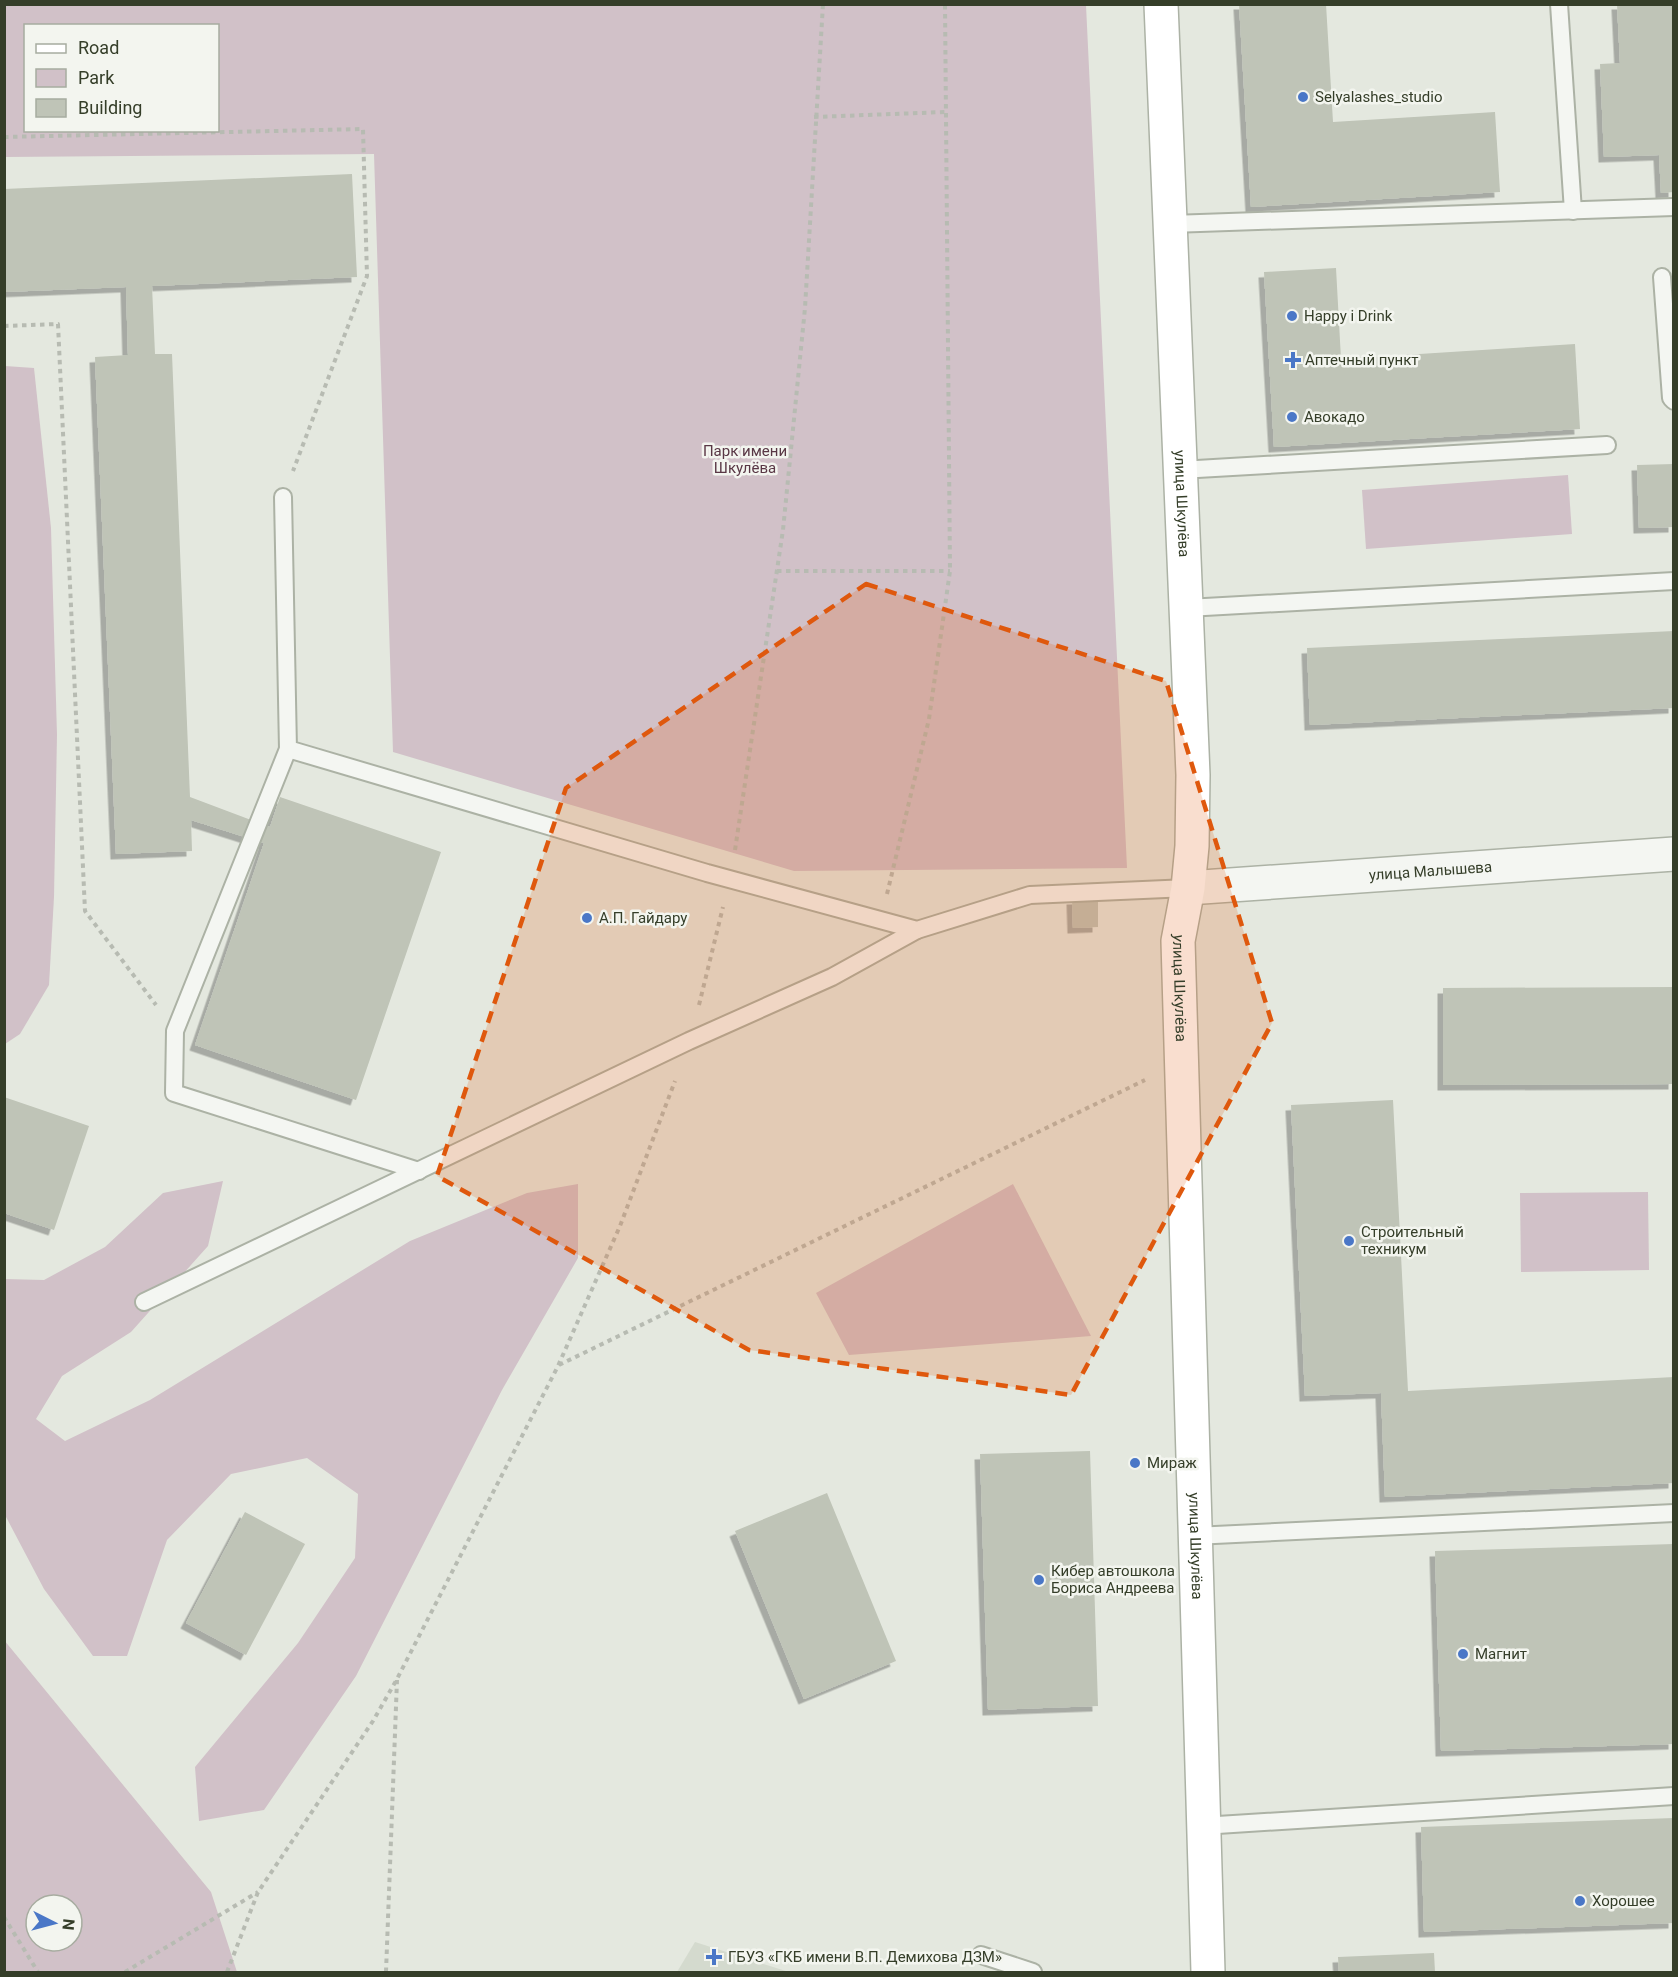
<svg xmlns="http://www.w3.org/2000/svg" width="1678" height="1977" font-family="Roboto,sans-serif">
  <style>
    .built { fill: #d4dace }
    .green { fill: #d1c1c8; fill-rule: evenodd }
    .building { fill: #bfc4b7; filter: url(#shadow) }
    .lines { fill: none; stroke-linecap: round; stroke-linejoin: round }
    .lane-casing { stroke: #acb2a5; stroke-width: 20 }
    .street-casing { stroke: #acb2a5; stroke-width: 36 }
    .secondary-casing { stroke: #acb2a5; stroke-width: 36 }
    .path { stroke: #b7bbb2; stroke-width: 4; stroke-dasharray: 4.5 4.5; stroke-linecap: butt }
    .lane { stroke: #f4f6f2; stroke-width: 16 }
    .street { stroke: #f4f6f2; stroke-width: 33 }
    .secondary { stroke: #fff; stroke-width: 33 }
    .marked { fill: #df580d; fill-opacity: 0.2; stroke: #df580d; stroke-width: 4.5; stroke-dasharray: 12 8; stroke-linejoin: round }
    .poi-dot { fill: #4a77c7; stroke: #f3f5ef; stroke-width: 2 }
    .labels { text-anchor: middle; stroke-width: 5; stroke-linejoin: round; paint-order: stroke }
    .poi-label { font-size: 15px; fill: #353e29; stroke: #f3f5ef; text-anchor: start }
    .park-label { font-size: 15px; fill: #593745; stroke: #f3f5ef }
    .street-label { font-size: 15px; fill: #353e29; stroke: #f3f5ef }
  </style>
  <defs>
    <filter id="shadow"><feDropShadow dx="-5.5" dy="5.5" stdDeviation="0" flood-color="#0004"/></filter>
  </defs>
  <rect width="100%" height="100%" fill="#e4e8df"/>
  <path class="built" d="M695 1942 789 1972H677Z"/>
  <g class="green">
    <path d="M4 5H1086L1127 868 794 871 393 752 374 154 5 157ZM26 26H218V130H26Z"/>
    <path d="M5 366 34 368 51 528 57 735 54 897 49 985 20 1034 5 1044Z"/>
    <path d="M1568 475 1572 534 1366 549 1362 490Z"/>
    <path d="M223 1181 208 1246 131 1332 62 1376 36 1419 65 1441 150 1400 410 1241 527 1193 578 1184V1258L502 1390 356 1676 264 1810 199 1821 195 1767 298 1643 355 1558 358 1494 307 1458 231 1474 167 1540 127 1656H93L44 1589 5 1515V1279L44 1280 105 1247 163 1193Z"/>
    <path d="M1013 1184 1091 1336 849 1355 816 1293Z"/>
    <path d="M1648 1192 1649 1270 1521 1272 1520 1193Z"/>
    <path d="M4 1640 211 1892 237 1972H5ZM36 1905H72V1941H36Z"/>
  </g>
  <g class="building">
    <path d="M1239 4H1326L1333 122 1495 112 1500 192 1251 207Z"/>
    <path d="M1617 4H1674V192L1661 193 1659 155 1604 157 1600 64 1620 63Z"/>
    <path d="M352 174 357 277 152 286 155 354H172L190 797 270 827 280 797 441 852 356 1100 195 1045 264 843 191 820 192 851 116 854 95 357 128 355 126 287 4 292V189Z"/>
    <path d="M1336 268 1341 359 1575 344 1580 429 1274 447 1264 272Z"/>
    <path d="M1674 464V527L1639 528 1637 465Z"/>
    <path d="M1674 631V708L1310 725 1307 648Z"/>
    <path d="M1098 898V927L1073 928 1072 899Z"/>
    <path d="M1674 987V1084L1443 1085V988Z"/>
    <path d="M4 1097 89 1126 54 1230 4 1213Z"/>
    <path d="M1393 1100 1408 1391 1674 1377V1483L1385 1497 1381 1393 1305 1396 1291 1105Z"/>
    <path d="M1090 1451 1098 1706 988 1710 980 1454Z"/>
    <path d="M827 1493 896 1661 804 1699 735 1531Z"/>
    <path d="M245 1512 305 1544 246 1655 186 1623Z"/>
    <path d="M1674 1544V1744L1441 1751 1435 1551Z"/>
    <path d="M1674 1818V1923L1424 1932 1421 1827Z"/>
    <path d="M1434 1953 1435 1972H1339L1338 1957Z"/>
  </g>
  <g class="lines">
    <defs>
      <g id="lane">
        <path d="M1559 4 1573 211"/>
        <path d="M1171 224 1674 207"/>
        <path d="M1662 277 1671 398 1674 401"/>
        <path d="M1180 470 1607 445"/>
        <path d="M283 497 288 749 707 873 917 930 1030 895 1188 888"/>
        <path d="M1187 608 1674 581"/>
        <path d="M288 749 175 1031 174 1093 419 1171"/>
        <path d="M144 1302 689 1041 832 977 917 930"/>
        <path d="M1194 1536 1674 1513"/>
        <path d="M1202 1826 1674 1796"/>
        <path d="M981 1955 1033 1972"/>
      </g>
      <g id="street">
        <path id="s1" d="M1188 888 1674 854"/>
      </g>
      <g id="secondary">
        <path id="s2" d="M1161 4 1193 775 1192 846 1188 888 1178 941 1208 1972"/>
      </g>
    </defs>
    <use href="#lane" class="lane-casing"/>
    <use href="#street" class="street-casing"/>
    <use href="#secondary" class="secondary-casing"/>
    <g class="path">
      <path d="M814 117 945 112"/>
      <path d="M4 137 363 129 367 276 293 471"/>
      <path d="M4 326 58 324 85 911 156 1005"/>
      <path d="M777 571H950"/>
      <path d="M735 850 783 530 805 308 823 4"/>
      <path d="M887 894 929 719 950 571 945 4"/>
      <path d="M699 1005 723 907"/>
      <path d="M559 1365 1145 1080"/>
      <path d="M4 1917 38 1972"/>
      <path d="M125 1972 258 1892"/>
      <path d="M227 1972 258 1892 373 1721 397 1679 558 1366 620 1226 675 1081"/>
      <path d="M386 1972 397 1680"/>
    </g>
    <use href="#lane" class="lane"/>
    <use href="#street" class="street"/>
    <use href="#secondary" class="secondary"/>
  </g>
  <path class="marked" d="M866 584 1166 681 1272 1023 1071 1395 749 1350 437 1176 566 788Z"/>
  <g class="poi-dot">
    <circle cx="1303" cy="97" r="6"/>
    <circle cx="1292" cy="316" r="6"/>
    <path d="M1290 351h6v6h6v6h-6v6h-6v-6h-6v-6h6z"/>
    <circle cx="1292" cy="417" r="6"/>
    <circle cx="587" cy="918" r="6"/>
    <circle cx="1349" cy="1241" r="6"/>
    <circle cx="1135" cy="1463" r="6"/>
    <circle cx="1039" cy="1580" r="6"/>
    <circle cx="1463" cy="1654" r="6"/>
    <circle cx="1580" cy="1901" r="6"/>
    <path d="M711 1948h6v6h6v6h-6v6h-6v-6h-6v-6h6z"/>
  </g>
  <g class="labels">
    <g class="poi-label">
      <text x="1315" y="102">Selyalashes_studio</text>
      <text x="1304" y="321">Happy i Drink</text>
      <text x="1305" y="365">Аптечный пункт</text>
      <text x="1304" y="422">Авокадо</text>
      <text x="599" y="923">А.П. Гайдару</text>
      <text x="1361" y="1237">Строительный<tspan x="1361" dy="17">техникум</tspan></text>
      <text x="1147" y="1468">Мираж</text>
      <text x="1051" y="1576">Кибер автошкола<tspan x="1051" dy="17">Бориса Андреева</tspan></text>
      <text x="1475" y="1659">Магнит</text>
      <text x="1592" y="1906">Хорошее</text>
      <text x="728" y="1962">ГБУЗ «ГКБ имени В.П. Демихова ДЗМ»</text>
    </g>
    <g class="park-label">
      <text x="745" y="456">Парк имени<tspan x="745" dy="17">Шкулёва</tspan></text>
    </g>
    <g class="street-label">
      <text dy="5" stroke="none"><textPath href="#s2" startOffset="500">улица Шкулёва</textPath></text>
      <text dy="5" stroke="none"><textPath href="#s1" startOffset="243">улица Малышева</textPath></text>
      <text dy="5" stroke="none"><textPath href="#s2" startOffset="986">улица Шкулёва</textPath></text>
      <text dy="5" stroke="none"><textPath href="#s2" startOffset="1544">улица Шкулёва</textPath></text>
    </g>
  </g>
  <rect width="1678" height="1977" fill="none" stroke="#353e29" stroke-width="12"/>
  <rect x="24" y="24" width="195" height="108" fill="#f3f5ef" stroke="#a7aca0" stroke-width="1.5"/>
  <rect x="36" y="44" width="30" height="9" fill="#ffffff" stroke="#a7aca0" stroke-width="1.5"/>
  <text x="78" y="54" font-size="18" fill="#353e29">Road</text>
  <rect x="36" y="69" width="30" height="18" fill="#d1c1c8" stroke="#a7aca0" stroke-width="1.5"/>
  <text x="78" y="84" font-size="18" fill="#353e29">Park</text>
  <rect x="36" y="99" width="30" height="18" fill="#bfc4b7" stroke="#a7aca0" stroke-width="1.5"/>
  <text x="78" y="114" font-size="18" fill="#353e29">Building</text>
  <g transform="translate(54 1923) rotate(96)"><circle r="28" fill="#f3f5ef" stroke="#a7aca0" stroke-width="1.5"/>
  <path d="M0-4.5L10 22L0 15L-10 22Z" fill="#4a77c7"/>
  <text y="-9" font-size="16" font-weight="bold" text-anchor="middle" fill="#353e29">N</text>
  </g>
</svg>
